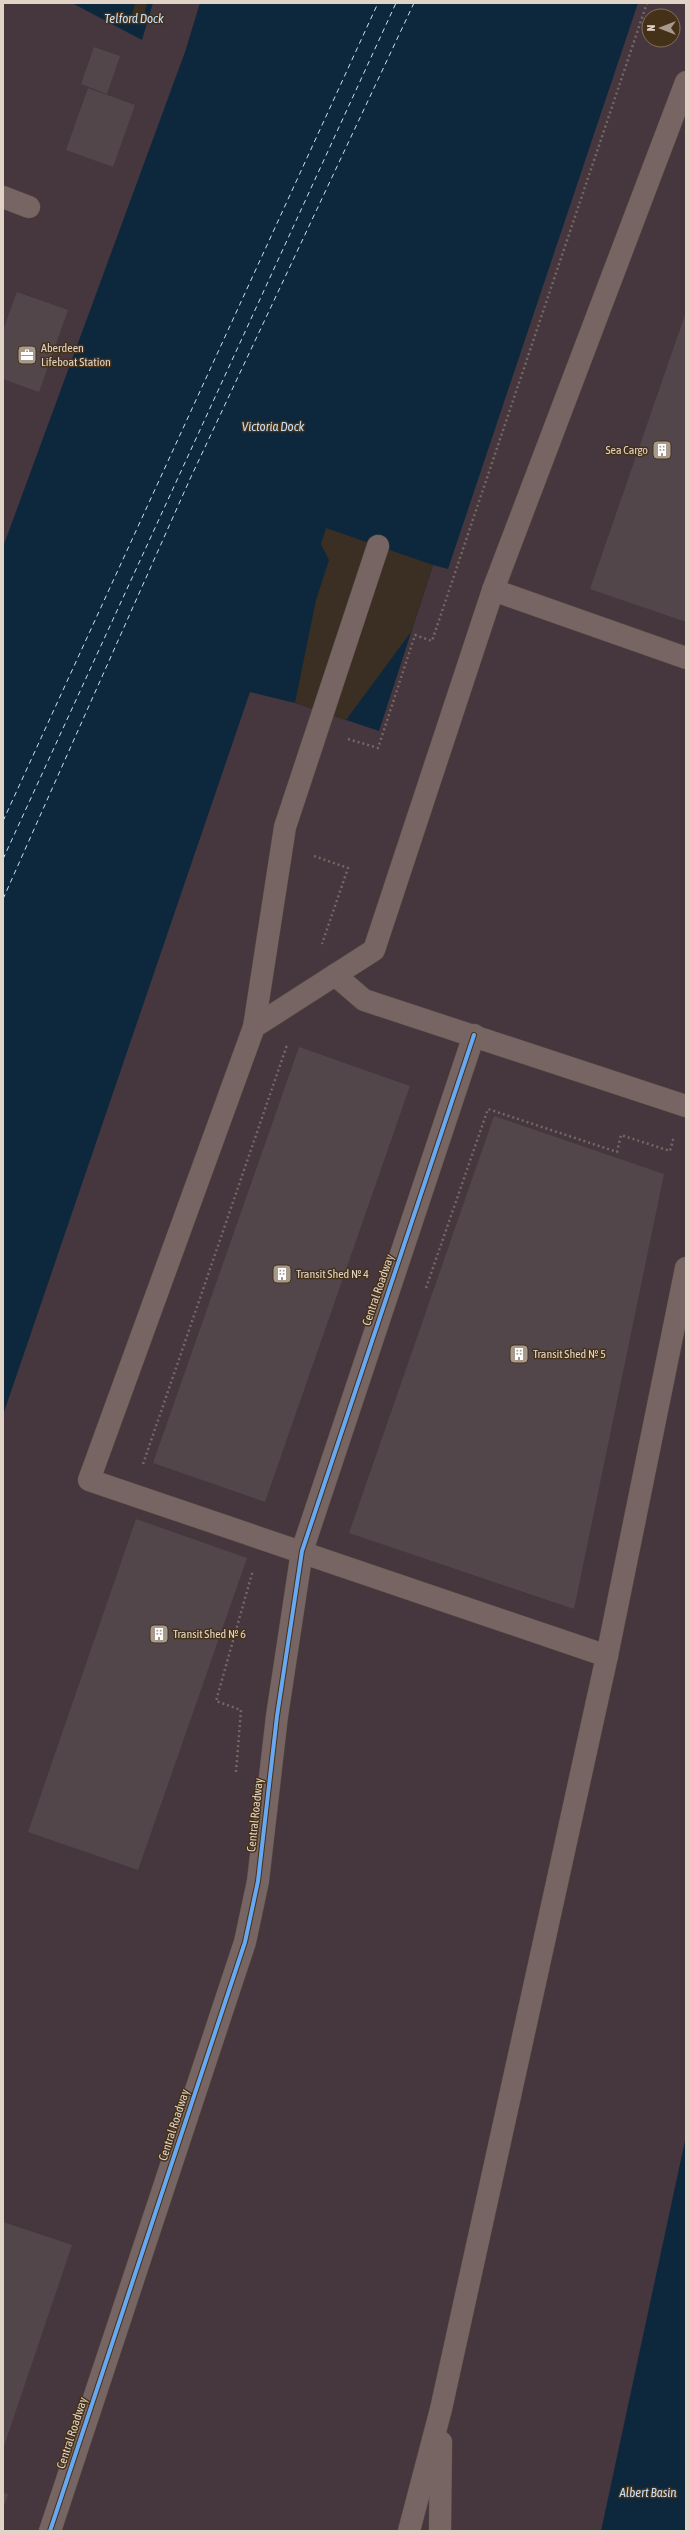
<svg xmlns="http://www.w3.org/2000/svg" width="689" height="2534" font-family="'Asap Condensed',sans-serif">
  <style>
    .industrial { fill: #46363e; fill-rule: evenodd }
    .water { fill: #0d283d }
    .pier { fill: #3a2f22 }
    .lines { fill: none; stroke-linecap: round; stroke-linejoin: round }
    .ferry { stroke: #c2e0fd; stroke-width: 1; stroke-dasharray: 5 4; stroke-linecap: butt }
    .building { fill: #52464a }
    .minor-casing { stroke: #564d42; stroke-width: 23 }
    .path { stroke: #756763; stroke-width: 2.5; stroke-dasharray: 2 3; stroke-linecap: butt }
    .minor { stroke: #766563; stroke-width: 22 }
    .cycleway-casing { stroke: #453018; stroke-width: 6 }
    .cycleway { stroke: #66a8f1; stroke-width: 4 }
    .labels { text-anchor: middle; stroke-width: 3; stroke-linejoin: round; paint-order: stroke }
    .poi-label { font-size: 12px; fill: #e1d4c6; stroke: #453018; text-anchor: start }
    .street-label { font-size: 12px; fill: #e1d4c6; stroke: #453018 }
    .water-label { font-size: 13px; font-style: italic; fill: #c2e0fd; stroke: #453018 }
  </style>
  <rect width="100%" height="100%" fill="#3a2f22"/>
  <path class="industrial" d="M3 3H686V2531H3ZM649 16H673V40H649Z"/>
  <g class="water">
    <path d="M72 3H153L142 40Z"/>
    <path d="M200 3H638L448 569 433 565 379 731 295 703 250 692 3 1415V547L185 52Z"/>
    <path d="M686 2136V2531H601Z"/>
  </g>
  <g class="pier">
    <path d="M135 3H147L142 23 131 19Z"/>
    <path d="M326 528 433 565 411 632 346 720 295 703 316 600 329 560 321 544Z"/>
  </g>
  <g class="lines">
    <g class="ferry">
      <path d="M3 821 378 3"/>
      <path d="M3 859 396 3"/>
      <path d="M3 899 190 479 414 3"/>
    </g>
  </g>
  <g class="building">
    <path d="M94 47 120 56 107 94 81 84Z"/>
    <path d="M88 88 135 105 113 167 66 150Z"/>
    <path d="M17 292 68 310 39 392 3 379V330Z"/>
    <path d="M686 312V622L590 589Z"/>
    <path d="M299 1047 410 1086 265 1502 153 1463Z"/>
    <path d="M494 1116 664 1174 574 1609 349 1533Z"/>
    <path d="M136 1519 247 1558 138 1870 28 1832Z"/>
    <path d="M3 2222 72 2245 3 2449Z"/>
    <path d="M3 2493 8 2494 3 2509Z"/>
  </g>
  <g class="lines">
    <defs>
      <g id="minor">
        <path d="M3 197 29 207"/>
        <path d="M493 590 686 658"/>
        <path d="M335 975 364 1000 686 1106"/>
        <path d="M254 1027 285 827 378 546"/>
        <path d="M607 1656 89 1480 254 1027 374 950 493 590 686 82"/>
        <path d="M50 2531 245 1942 258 1881 277 1716 302 1551 474 1035"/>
        <path d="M409 2531 441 2409 607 1656 686 1268"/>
        <path d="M440 2531 441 2442"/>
      </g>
    </defs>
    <use href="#minor" class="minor-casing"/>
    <g class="path">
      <path d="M348 739 378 748 415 635 432 641 647 3"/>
      <path d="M314 856 348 868 322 944"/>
      <path d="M426 1288 488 1109 617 1152 621 1135 670 1151 674 1136"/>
      <path d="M143 1464 287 1045"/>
      <path d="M236 1772 241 1710 216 1701 253 1570"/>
    </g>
    <use href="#minor" class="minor"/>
    <defs>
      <path id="cycleway" d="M50 2531 245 1942 258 1881 277 1716 302 1551 474 1035"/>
    </defs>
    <use href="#cycleway" class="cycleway-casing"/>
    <use href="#cycleway" class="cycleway"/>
  </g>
  <defs>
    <symbol id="office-square" viewBox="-11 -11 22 22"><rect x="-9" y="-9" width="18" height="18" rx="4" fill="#a79a8d" stroke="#453018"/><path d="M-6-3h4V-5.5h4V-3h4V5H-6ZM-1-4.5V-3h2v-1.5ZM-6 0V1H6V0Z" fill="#fff"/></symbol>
    <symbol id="building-square" viewBox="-11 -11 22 22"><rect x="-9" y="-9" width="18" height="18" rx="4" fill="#a79a8d" stroke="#453018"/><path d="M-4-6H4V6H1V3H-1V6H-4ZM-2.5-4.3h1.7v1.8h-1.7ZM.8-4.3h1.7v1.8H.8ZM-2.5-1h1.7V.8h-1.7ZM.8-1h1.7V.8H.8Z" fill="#fff"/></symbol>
  </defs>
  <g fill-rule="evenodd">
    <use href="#office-square" x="16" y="344" width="22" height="22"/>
    <use href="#building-square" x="651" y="439" width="22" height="22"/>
    <use href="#building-square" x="271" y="1263" width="22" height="22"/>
    <use href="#building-square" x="508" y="1343" width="22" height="22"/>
    <use href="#building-square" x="148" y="1623" width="22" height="22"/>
  </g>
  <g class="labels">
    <g class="poi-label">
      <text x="41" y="352">Aberdeen<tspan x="41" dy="14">Lifeboat Station</tspan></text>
      <text x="648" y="454" text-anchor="end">Sea Cargo</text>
      <text x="296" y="1278">Transit Shed № 4</text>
      <text x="533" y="1358">Transit Shed № 5</text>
      <text x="173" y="1638">Transit Shed № 6</text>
    </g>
    <g class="street-label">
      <text transform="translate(378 1290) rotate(-71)" y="4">Central Roadway</text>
      <text transform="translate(255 1815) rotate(-84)" y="4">Central Roadway</text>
      <text transform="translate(174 2125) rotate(-72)" y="4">Central Roadway</text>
      <text transform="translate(72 2433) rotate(-72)" y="4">Central Roadway</text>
    </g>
    <g class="water-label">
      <text x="134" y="23">Telford Dock</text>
      <text x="273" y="431">Victoria Dock</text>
      <text x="648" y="2497">Albert Basin</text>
    </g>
  </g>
  <rect width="689" height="2534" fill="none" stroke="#e1d4c6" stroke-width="8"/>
  <g transform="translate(661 28) rotate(270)"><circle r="19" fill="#453018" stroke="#83725e"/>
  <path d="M0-3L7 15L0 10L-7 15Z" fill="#a79a8d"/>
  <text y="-6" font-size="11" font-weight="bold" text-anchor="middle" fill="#e1d4c6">N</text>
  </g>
</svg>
